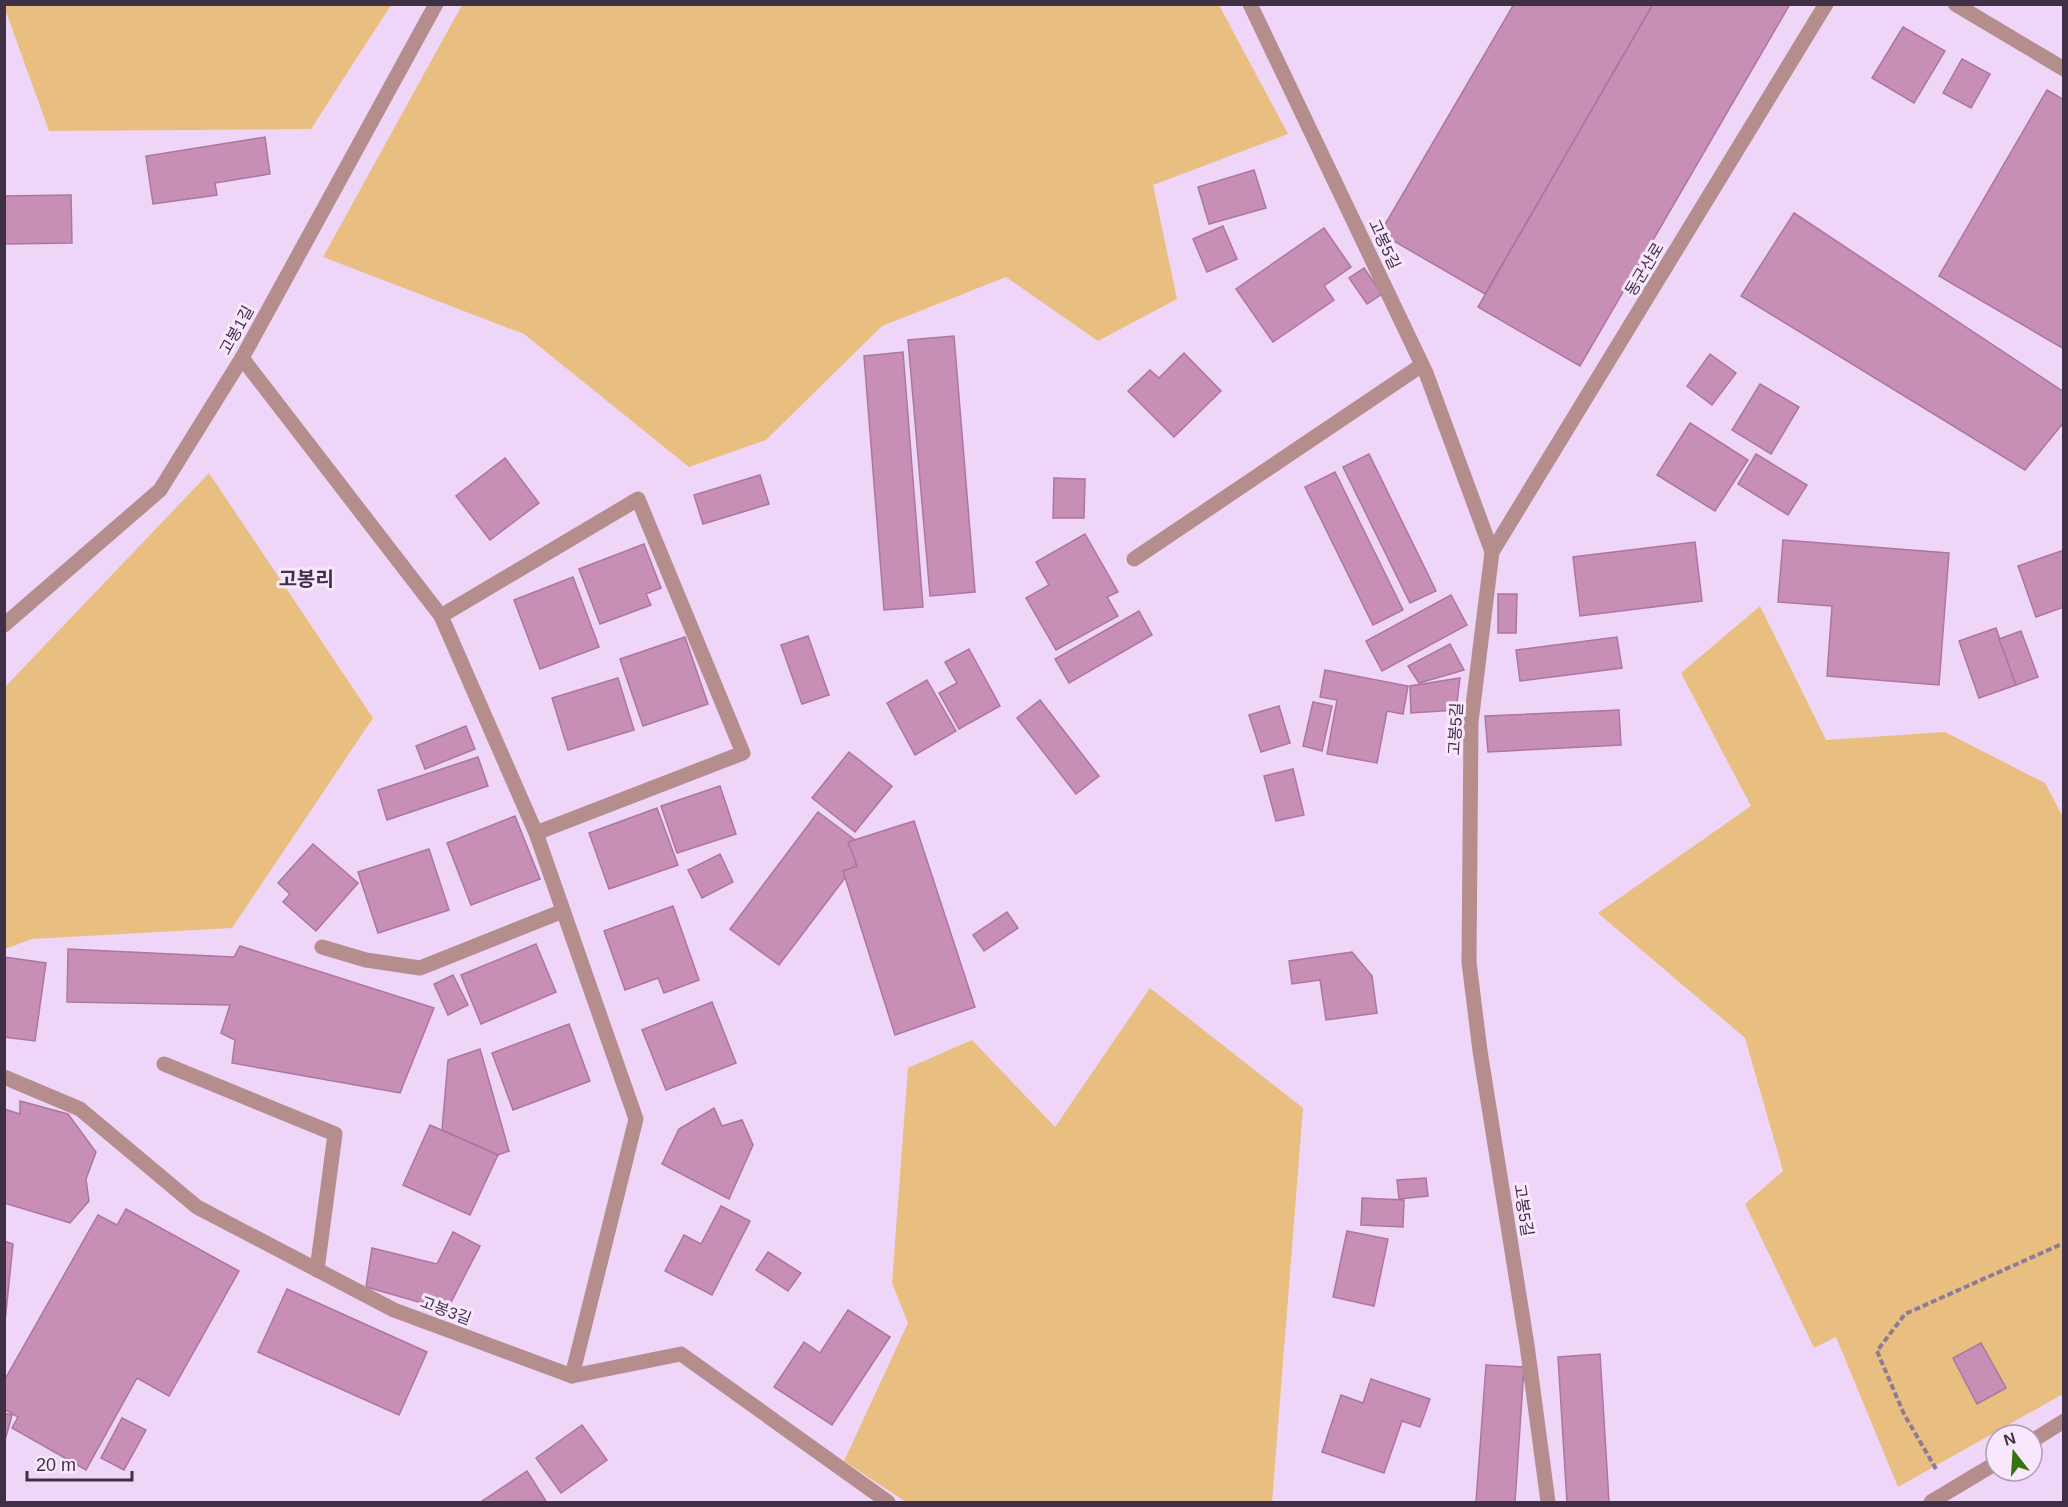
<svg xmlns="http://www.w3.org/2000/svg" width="2068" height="1507" font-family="Helvetica,'Noto Sans KR',sans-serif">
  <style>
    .green { fill: #e8bf81 }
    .building { fill: #c78eb6; stroke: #ad769e; stroke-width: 1.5 }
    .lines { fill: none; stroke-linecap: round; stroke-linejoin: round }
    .path { stroke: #8f7b97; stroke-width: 4; stroke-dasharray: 6 3; stroke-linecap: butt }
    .minor { stroke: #b58d8d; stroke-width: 15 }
    .labels { text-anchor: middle; stroke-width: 6; stroke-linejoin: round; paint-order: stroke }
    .street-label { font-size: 16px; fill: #403046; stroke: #f8e7fd }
    .quarter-label { font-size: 20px; font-weight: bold; fill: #403046; stroke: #f8e7fd }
  </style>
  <rect width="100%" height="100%" fill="#efd6f8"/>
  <g class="green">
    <path d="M5 4H391V5L311 129 49 131 5 9Z"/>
    <path d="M462 5H1219L1288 134 1153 185 1177 299 1098 341 1006 277 882 326 766 440 689 467 524 334 323 257Z"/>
    <path d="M209 473 373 718 232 928 32 939 5 949V687Z"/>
    <path d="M1760 606 1826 740 1945 732 2045 783 2064 819 2063 1394 1898 1487 1836 1337 1814 1348 1745 1204 1783 1171 1745 1038 1598 913 1751 806 1681 673Z"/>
    <path d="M1150 988 1303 1108 1272 1502H906L844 1461 908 1323 892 1283 908 1068 972 1040 1055 1127Z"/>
  </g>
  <g class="building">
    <path d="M1514 4H1653L1485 294 1380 233Z"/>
    <path d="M1653 4H1790L1580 366 1478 307Z"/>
    <path d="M1903 27 1945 51 1914 103 1872 78Z"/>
    <path d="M1962 59 1990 74 1971 108 1943 93Z"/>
    <path d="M2047 90 2064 100V349L1939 276Z"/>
    <path d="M265 137 270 174 215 183 217 195 153 204 146 156Z"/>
    <path d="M1254 170 1266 208 1209 224 1198 187Z"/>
    <path d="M71 195 72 243 4 244V196Z"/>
    <path d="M1794 213 2064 392V422L2025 470 1741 296Z"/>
    <path d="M1223 226 1237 259 1207 272 1193 239Z"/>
    <path d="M1324 228 1351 267 1324 286 1334 300 1273 342 1236 289Z"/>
    <path d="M1364 268 1382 294 1367 304 1349 278Z"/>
    <path d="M954 336 975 592 930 596 908 340Z"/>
    <path d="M903 352 923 607 884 610 864 356Z"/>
    <path d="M1184 353 1221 391 1174 437 1128 391 1150 370 1159 378Z"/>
    <path d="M1710 354 1736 373 1712 405 1687 386Z"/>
    <path d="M1760 384 1799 407 1771 454 1732 430Z"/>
    <path d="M1690 423 1748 460 1715 511 1657 475Z"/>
    <path d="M1369 454 1436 591 1410 603 1343 467Z"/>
    <path d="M1756 454 1807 485 1788 515 1738 484Z"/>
    <path d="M505 458 539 503 490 540 456 496Z"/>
    <path d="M1335 472 1403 610 1373 625 1305 487Z"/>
    <path d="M760 475 769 504 703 524 694 495Z"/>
    <path d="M1054 478 1085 479 1084 518H1053Z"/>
    <path d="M1085 534 1118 592 1107 597 1118 616 1056 650 1026 598 1049 585 1036 562Z"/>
    <path d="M1783 540 1949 553 1939 685 1827 676 1832 606 1778 602Z"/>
    <path d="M1695 542 1702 601 1580 616 1573 557Z"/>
    <path d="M644 544 661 588 646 594 651 605 600 624 579 569Z"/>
    <path d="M2064 550V607L2036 617 2018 566Z"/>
    <path d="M573 577 599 647 540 669 514 600Z"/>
    <path d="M1498 594H1517L1516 633H1498Z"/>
    <path d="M1451 595 1467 625 1382 671 1366 641Z"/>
    <path d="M1139 611 1152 635 1069 683 1055 659Z"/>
    <path d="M1996 628 2016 685 1979 698 1959 641Z"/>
    <path d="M2021 631 2038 677 2016 685 1999 639Z"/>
    <path d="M808 636 829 695 802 704 781 645Z"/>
    <path d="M685 637 708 704 643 726 620 659Z"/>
    <path d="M1617 637 1622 668 1520 681 1516 650Z"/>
    <path d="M1450 644 1464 670 1419 683 1408 666Z"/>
    <path d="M969 649 1000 706 959 729 939 693 957 683 945 662Z"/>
    <path d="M1325 670 1408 686 1403 714 1387 711 1377 763 1327 754 1337 700 1320 697Z"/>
    <path d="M618 678 634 730 568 750 552 698Z"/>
    <path d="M1460 678 1456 710 1411 713 1410 686Z"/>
    <path d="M927 680 956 731 915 755 887 703Z"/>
    <path d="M1040 700 1099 776 1076 794 1017 718Z"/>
    <path d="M1313 702 1332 706 1322 751 1303 746Z"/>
    <path d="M1279 706 1290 743 1261 752 1249 715Z"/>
    <path d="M1619 710 1621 745 1488 752 1485 716Z"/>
    <path d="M466 726 475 749 425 769 416 746Z"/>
    <path d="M849 752 892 786 855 832 812 798Z"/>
    <path d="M478 757 488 786 387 820 378 790Z"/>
    <path d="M1293 769 1304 815 1276 821 1264 776Z"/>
    <path d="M720 786 736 834 677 853 661 806Z"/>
    <path d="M657 808 678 865 609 889 589 833Z"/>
    <path d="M818 812 867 849 779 965 730 929Z"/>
    <path d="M515 816 540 879 471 905 447 843Z"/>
    <path d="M914 821 975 1007 895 1035 843 871 857 866 848 842Z"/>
    <path d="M313 844 358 883 316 931 283 902 290 894 278 883Z"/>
    <path d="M429 849 449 910 378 933 358 872Z"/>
    <path d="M720 854 733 882 702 898 688 870Z"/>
    <path d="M673 906 699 980 664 993 658 978 625 990 604 931Z"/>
    <path d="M1007 912 1018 928 984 951 973 935Z"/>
    <path d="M536 944 556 992 481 1024 461 975Z"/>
    <path d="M240 946 434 1008 400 1093 232 1063 235 1040 221 1033 230 1005 67 1002 68 949 234 957Z"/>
    <path d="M1352 952 1372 976 1377 1013 1326 1020 1320 980 1292 984 1289 961Z"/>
    <path d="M4 957 46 963 35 1041 4 1037Z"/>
    <path d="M453 975 468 1005 448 1015 434 984Z"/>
    <path d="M712 1002 736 1063 666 1090 642 1030Z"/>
    <path d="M569 1024 590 1081 513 1110 492 1053Z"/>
    <path d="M480 1049 509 1151 498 1155 442 1130 448 1060Z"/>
    <path d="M20 1101 68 1114 96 1152 86 1179 89 1201 70 1223 4 1203V1109L20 1114Z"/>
    <path d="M714 1108 722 1126 742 1120 753 1145 729 1199 662 1164 679 1129Z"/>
    <path d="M430 1125 498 1155 470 1215 403 1185Z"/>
    <path d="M1426 1178 1428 1196 1399 1199 1397 1180Z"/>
    <path d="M1362 1198 1404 1200 1403 1227 1361 1225Z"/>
    <path d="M721 1206 750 1221 712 1295 665 1271 684 1235 701 1244Z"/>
    <path d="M126 1209 239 1271 169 1396 137 1378 86 1470 12 1428 18 1417 4 1409V1381L98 1215 117 1225Z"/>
    <path d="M1347 1231 1388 1239 1374 1306 1333 1297Z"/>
    <path d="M453 1232 480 1246 447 1310 366 1287 372 1248 437 1264Z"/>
    <path d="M4 1241 13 1244 4 1332Z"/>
    <path d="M768 1252 801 1273 788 1291 756 1270Z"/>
    <path d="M287 1289 427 1352 399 1415 258 1352Z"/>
    <path d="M848 1310 890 1337 832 1425 774 1387 804 1342 820 1353Z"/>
    <path d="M1981 1343 2006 1388 1977 1404 1953 1358Z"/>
    <path d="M1600 1354 1609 1502H1567L1558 1357Z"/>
    <path d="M1486 1365 1524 1367 1515 1502H1476Z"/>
    <path d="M1371 1379 1430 1399 1420 1427 1402 1421 1384 1473 1322 1452 1341 1395 1363 1403Z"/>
    <path d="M4 1413 12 1415 4 1444Z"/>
    <path d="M122 1418 146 1430 124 1470 101 1458Z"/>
    <path d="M582 1425 607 1460 561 1493 536 1458Z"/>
    <path d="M527 1471 546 1501 483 1502 482 1501Z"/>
  </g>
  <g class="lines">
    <path class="path" d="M1936 1469 1904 1414 1877 1351 1905 1314 2064 1243"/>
    <g class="minor">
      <path d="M1250 4 1426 373 1492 552 1471 722 1469 962 1480 1051 1527 1345 1548 1502"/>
      <path d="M1955 4 2064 69"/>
      <path d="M242 358 441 616 536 833 636 1119 572 1376"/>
      <path d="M1492 552 1826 4"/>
      <path d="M1134 559 1422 365"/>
      <path d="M441 616 638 499 743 753 536 833"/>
      <path d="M4 625 160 490 242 358 436 4"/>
      <path d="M322 947 366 960 420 968 563 911"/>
      <path d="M164 1064 335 1134 317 1270"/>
      <path d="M4 1077 80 1109 197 1207 394 1310 572 1376 681 1354 888 1502"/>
      <path d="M2032 1441 2064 1421"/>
      <path d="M1931 1502 1996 1463"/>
    </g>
  </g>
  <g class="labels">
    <g class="street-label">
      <text transform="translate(1385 244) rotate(65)" y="6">고봉5길</text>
      <text transform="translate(1644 269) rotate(-59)" y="6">동군산로</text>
      <text transform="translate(236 330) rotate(-61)" y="6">고봉1길</text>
      <text transform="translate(1455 729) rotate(-87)" y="6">고봉5길</text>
      <text transform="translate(1524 1210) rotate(81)" y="6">고봉5길</text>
      <text transform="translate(446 1310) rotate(20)" y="6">고봉3길</text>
    </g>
    <g class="quarter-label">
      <text x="306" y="586">고봉리</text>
    </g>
  </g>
  <rect width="2068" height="1507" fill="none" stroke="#403046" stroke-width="12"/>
  <g transform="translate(2014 1453) rotate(343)"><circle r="28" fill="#f8e7fd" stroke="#ae9eb4" stroke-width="1.5"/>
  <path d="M0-4.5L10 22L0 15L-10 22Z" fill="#347410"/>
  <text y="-9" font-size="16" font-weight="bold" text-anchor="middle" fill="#403046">N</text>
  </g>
  <path d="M27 1471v9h105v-9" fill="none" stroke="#403046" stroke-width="3"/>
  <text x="36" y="1471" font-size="18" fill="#403046" stroke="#f8e7fd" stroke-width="4.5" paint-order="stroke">20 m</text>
</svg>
